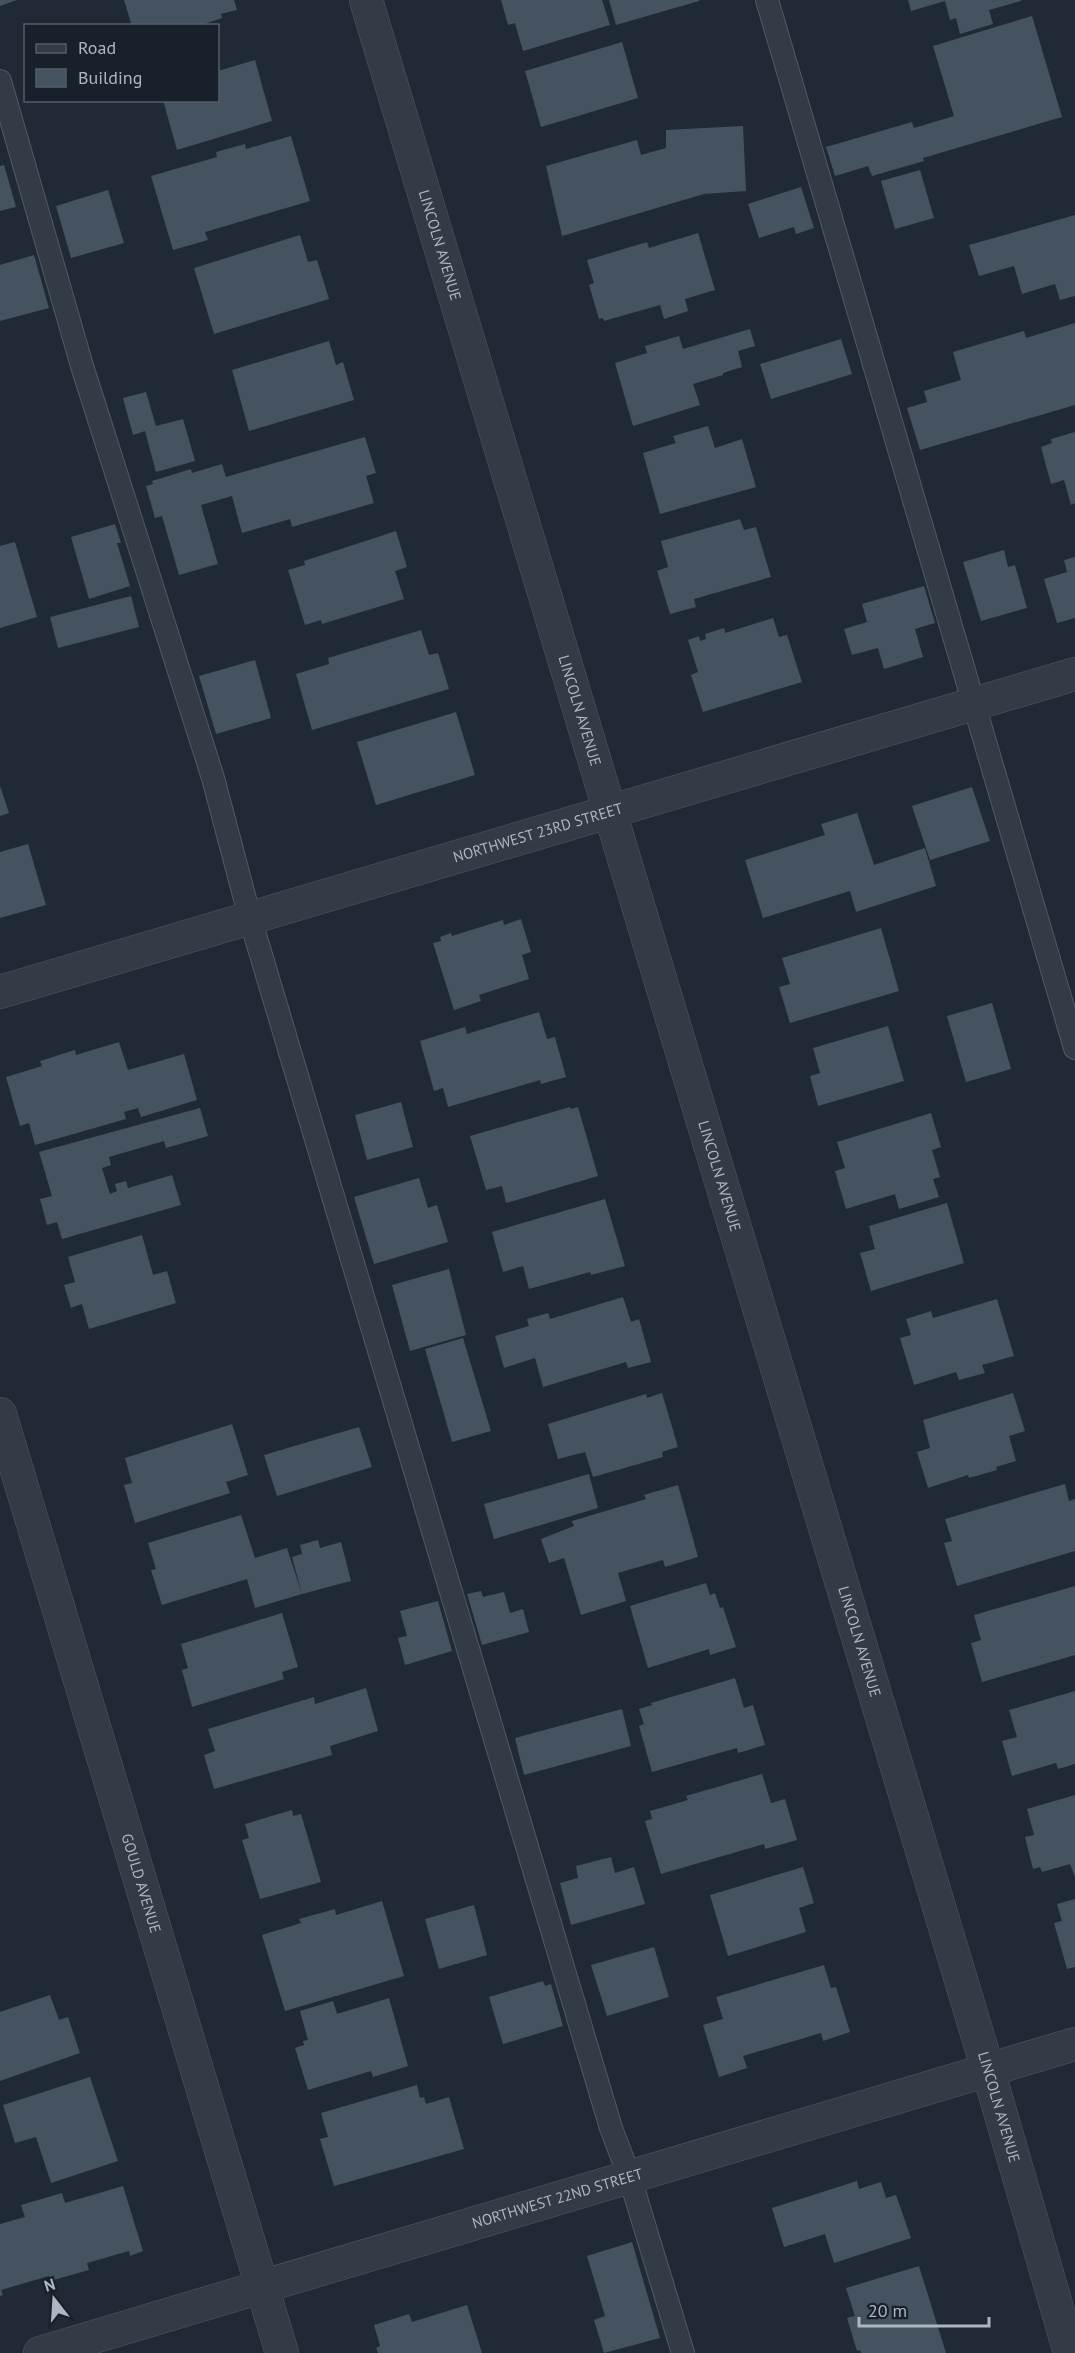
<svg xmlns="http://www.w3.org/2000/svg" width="1075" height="2353" font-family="'PT Sans',sans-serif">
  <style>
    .building { fill: #455260 }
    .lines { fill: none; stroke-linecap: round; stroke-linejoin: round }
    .service-casing { stroke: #505a64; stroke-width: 24 }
    .minor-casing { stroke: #505a64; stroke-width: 34 }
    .service { stroke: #333c46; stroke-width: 22 }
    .minor { stroke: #333c46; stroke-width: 33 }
    .labels { text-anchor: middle; stroke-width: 5; stroke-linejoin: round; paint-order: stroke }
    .street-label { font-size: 15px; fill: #adb7c3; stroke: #18212b }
  </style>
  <rect width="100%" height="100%" fill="#1f2a36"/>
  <g class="building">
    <path d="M0 0H17L0 6Z"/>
    <path d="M124 0H234L237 10 221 14 222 18 198 26H132Z"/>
    <path d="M501 0H602L610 25 523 51 515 23 508 25Z"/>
    <path d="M609 0H699V1L616 25Z"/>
    <path d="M908 0H1021V1L989 10 993 24 960 34 956 18 950 20 945 1 911 11Z"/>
    <path d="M1032 16 1062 117 923 158 924 161 872 176 868 166 835 176 826 147 912 122 914 128 954 116 933 46Z"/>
    <path d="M622 42 638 98 541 127 525 71Z"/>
    <path d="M255 60 272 121 177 150 163 100H218V71Z"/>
    <path d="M743 126 746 191 704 194 562 236 546 166 637 140 641 155 666 148V130Z"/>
    <path d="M291 136 310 201 205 232 208 240 173 250 151 176 217 157 216 152 245 144 246 149Z"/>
    <path d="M4 165 16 207 0 211V166Z"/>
    <path d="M920 170 934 218 895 229 881 181Z"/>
    <path d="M801 187 814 228 796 234 794 227 759 238 748 204Z"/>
    <path d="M108 190 124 243 71 258 56 206Z"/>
    <path d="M1075 215V296L1060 300 1055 284 1022 294 1014 266 979 276 969 245Z"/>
    <path d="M698 233 715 290 685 299 688 311 664 319 660 305 604 321 603 318 599 319 589 285 594 283 587 260 647 242 649 248Z"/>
    <path d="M300 235 308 262 317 260 329 299 214 334 194 268Z"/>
    <path d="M34 255 49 308 0 321V265Z"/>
    <path d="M1075 323V405L920 450 907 408 927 402 924 391 961 380 953 352 1024 331 1026 338Z"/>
    <path d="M750 329 755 346 738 351 742 367 723 373V375L693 384 700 405 633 426 615 363 647 353 645 346 679 336 683 349Z"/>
    <path d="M841 339 852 374 771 399 760 364Z"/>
    <path d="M329 341 336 365 343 362 354 400 249 431 232 370Z"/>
    <path d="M146 392 156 426 183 419 195 461 156 472 145 431 133 435 123 398Z"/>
    <path d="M708 426 715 448 742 439 756 487 660 514 643 453 676 443 673 436Z"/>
    <path d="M1075 432V503L1071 505 1064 480 1051 484 1041 447 1052 443 1051 439Z"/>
    <path d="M365 437 376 473 366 476 374 503 292 527 290 519 242 533 232 496 201 505 218 564 179 575 162 516 155 518 146 486 153 484 152 481 191 469 192 473 222 464 226 477Z"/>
    <path d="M740 519 744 530 756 527 771 577 694 599 696 607 670 614 657 571 668 567 661 541Z"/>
    <path d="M115 524 121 543H117L130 586 89 599 71 537Z"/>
    <path d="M396 531 407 567 395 571 404 599 322 624 321 620 305 625 288 570 305 565 304 561Z"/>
    <path d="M15 542 37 617 0 628V546Z"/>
    <path d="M1004 550 1008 567 1015 565 1027 608 981 621 963 562Z"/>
    <path d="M1075 557V618L1057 623 1044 579 1067 572 1064 560Z"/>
    <path d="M924 586 935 623 915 629 923 657 884 669 878 648 852 655 844 629 867 622 862 604Z"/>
    <path d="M131 596 139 627 58 648 50 617Z"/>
    <path d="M773 618 779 637 787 635 802 682 703 712 691 675 698 672 688 640 699 636 700 641 706 639 705 634 724 628 725 633Z"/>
    <path d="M421 630 429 655 438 653 449 689 312 730 296 674 329 664 328 658Z"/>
    <path d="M255 660 271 718 216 734 199 676Z"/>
    <path d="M456 712 475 775 376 805 357 742Z"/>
    <path d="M0 786 9 813 0 816Z"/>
    <path d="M972 787 990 841 930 860 912 806Z"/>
    <path d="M857 813 874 865 925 848 936 886 856 912 850 891 763 918 745 860 825 835 821 824Z"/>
    <path d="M28 844 46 905 0 918V852Z"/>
    <path d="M521 919 531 952 522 955 529 979 479 995 481 1001 454 1010 433 943 441 941 440 937 451 933 452 936 503 920 504 925Z"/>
    <path d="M881 928 899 991 790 1023 779 987 790 984 782 958Z"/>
    <path d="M992 1003 1011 1069 966 1082 947 1016Z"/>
    <path d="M539 1012 547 1039 555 1037 566 1077 541 1084 540 1080 448 1107 443 1088 434 1091 420 1041 465 1027 467 1034Z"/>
    <path d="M888 1026 904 1081 818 1106 810 1076 820 1073 813 1048Z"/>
    <path d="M119 1042 128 1070 184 1054 197 1100 141 1117 138 1108 124 1112 126 1119 35 1145 29 1123 20 1126 6 1077 42 1066 40 1061 75 1050 76 1055Z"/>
    <path d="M401 1102 413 1147 367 1160 355 1115Z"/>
    <path d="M570 1107 571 1109 578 1107 598 1176 506 1203 502 1186 486 1190 470 1136Z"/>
    <path d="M200 1108 208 1136 166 1148 164 1141 109 1157 111 1165 102 1168 110 1194 117 1191 115 1184 126 1181 128 1188 172 1175 181 1205 62 1239 57 1222 47 1225 40 1199 52 1196 39 1152Z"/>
    <path d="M931 1113 941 1147 932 1150 940 1177 933 1179 939 1197 899 1209 895 1194 846 1209 835 1171 845 1168 837 1142Z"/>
    <path d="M419 1178 428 1208 437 1205 448 1242 374 1264 354 1197Z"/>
    <path d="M605 1199 625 1266 591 1275 590 1272 529 1289 523 1266 503 1272 492 1232Z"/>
    <path d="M947 1203 964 1263 871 1291 860 1253 875 1249 869 1226Z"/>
    <path d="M142 1235 153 1275 167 1271 176 1303 89 1329 82 1304 71 1308 64 1285 75 1282 68 1257Z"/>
    <path d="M449 1269 466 1335 410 1351 392 1285Z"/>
    <path d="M623 1297 631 1322 639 1319 651 1362 628 1368 626 1362 543 1387 535 1358 504 1368 495 1336 529 1326 527 1319 548 1313 550 1319Z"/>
    <path d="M997 1299 1014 1356 982 1365 985 1373 959 1380 956 1372 914 1385 900 1338 911 1335 906 1319 931 1311 933 1318Z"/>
    <path d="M463 1338 491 1431 452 1442 425 1349Z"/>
    <path d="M662 1393 678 1447 662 1452 663 1457 593 1477 585 1452 558 1459 548 1424 646 1394 647 1398Z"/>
    <path d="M1013 1393 1025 1431 1009 1436 1016 1461 996 1467 997 1470 969 1478 968 1475 928 1488 917 1452 930 1448 923 1420Z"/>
    <path d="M232 1424 248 1475 226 1482 230 1493 135 1523 124 1485 132 1483 125 1458Z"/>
    <path d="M359 1427 372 1467 277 1496 264 1455Z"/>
    <path d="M589 1474 598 1508 494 1539 484 1504Z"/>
    <path d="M1065 1484 1069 1501 1075 1499V1551L957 1586 944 1543 952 1541 945 1519Z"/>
    <path d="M678 1485 698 1557 665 1567 663 1560 618 1573 626 1601 581 1615 564 1558 549 1563 541 1539 574 1526 572 1521 646 1499 644 1495Z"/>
    <path d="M241 1515 255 1558 287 1548 302 1594 255 1608 247 1579 162 1605 151 1570 156 1569 148 1543Z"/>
    <path d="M318 1540 320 1548 341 1542 351 1581 302 1594 292 1557 302 1554 300 1545Z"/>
    <path d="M706 1583 710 1595 715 1593 720 1608 723 1607 736 1647 710 1655 709 1649 648 1668 630 1606Z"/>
    <path d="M1075 1586V1655L982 1682 971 1643 981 1640 974 1615Z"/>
    <path d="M481 1591 483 1597 504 1592 510 1613 523 1609 529 1632 482 1645 467 1594Z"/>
    <path d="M438 1601 452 1651 405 1665 398 1638 407 1636 400 1611Z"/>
    <path d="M282 1613 298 1667 282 1672 284 1679 192 1707 182 1670 188 1668 181 1644Z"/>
    <path d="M735 1678 744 1708 753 1705 765 1745 738 1753 737 1748 652 1772 639 1726 644 1724 639 1709 652 1705 651 1703Z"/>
    <path d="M366 1688 378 1731 330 1746 332 1755 214 1789 204 1755 215 1751 208 1729 314 1697 315 1704Z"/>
    <path d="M1075 1691V1764L1058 1769 1056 1763 1012 1776 1002 1741 1017 1737 1009 1710Z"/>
    <path d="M622 1709 631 1746 524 1775 515 1738Z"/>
    <path d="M762 1774 771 1803 785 1799 797 1840 765 1849 764 1844 661 1874 645 1821 652 1819 650 1811 688 1800 686 1796Z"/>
    <path d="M1075 1795V1877L1070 1864 1042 1872 1040 1867 1033 1869 1025 1837 1034 1835 1027 1809Z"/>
    <path d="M292 1810 293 1816 301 1814 321 1882 260 1899 242 1840 249 1838 245 1824Z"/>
    <path d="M611 1857 615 1873 634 1867 645 1904 571 1925 560 1883 578 1878 576 1866Z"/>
    <path d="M803 1867 814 1903 799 1908 806 1932 728 1956 710 1895Z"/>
    <path d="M1075 1899V1967L1067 1969 1054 1923 1062 1921 1057 1904Z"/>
    <path d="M382 1901 404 1976 285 2011 262 1935 301 1923 299 1919 335 1909 336 1915Z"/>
    <path d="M474 1905 487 1955 439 1969 425 1919Z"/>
    <path d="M654 1947 669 1997 607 2016 591 1965Z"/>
    <path d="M824 1965 831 1988 836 1987 850 2032 823 2041 821 2033 743 2056 747 2068 719 2077 703 2025 723 2019 716 1997Z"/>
    <path d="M543 1981 545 1986 551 1984 563 2026 503 2044 489 1997Z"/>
    <path d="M50 1995 59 2020 68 2017 80 2053 0 2081V2012Z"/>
    <path d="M389 1998 408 2066 373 2077 371 2071 308 2090 295 2048 304 2045 303 2041 308 2040 300 2011 333 2001 337 2014Z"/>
    <path d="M90 2077 118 2161 51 2183 36 2137 15 2143 3 2105Z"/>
    <path d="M417 2085 420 2098 424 2097 426 2104 449 2097 464 2149 334 2186 320 2139 328 2137 321 2113Z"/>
    <path d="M857 2181 859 2189 881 2182 886 2198 896 2195 911 2238 834 2263 825 2234 784 2247 772 2208Z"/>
    <path d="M123 2186 143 2251 130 2256 129 2251 87 2263 89 2270 50 2281 49 2276 1 2290 3 2295 0 2296V2224L25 2217 21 2205 62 2193 65 2203Z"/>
    <path d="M632 2242 660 2338 604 2353 594 2320 605 2316 587 2256Z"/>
    <path d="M919 2266 946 2353H861L860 2350 857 2351 847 2318 855 2316 846 2288Z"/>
    <path d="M467 2305 482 2353H378L376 2348 380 2346 374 2325 409 2314 412 2322Z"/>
  </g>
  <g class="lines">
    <defs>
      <g id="service">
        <path d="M767 0 1075 1048"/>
        <path d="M0 81 82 366 213 778 250 918 611 2128 630 2178 683 2353"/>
      </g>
      <g id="minor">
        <path id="s1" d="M366 0 988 2070 1070 2353"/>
        <path id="s2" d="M0 992 1075 674"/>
        <path id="s3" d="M0 1414 282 2353"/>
        <path id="s4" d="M40 2353 1075 2044"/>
      </g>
    </defs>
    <use href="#service" class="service-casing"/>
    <use href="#minor" class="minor-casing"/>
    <use href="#service" class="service"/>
    <use href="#minor" class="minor"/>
  </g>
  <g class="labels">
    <g class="street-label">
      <text dy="5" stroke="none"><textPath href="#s1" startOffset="256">LINCOLN AVENUE</textPath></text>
      <text dy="5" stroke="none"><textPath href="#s1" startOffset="742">LINCOLN AVENUE</textPath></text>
      <text dy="5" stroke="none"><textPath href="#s2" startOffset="561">NORTHWEST 23RD STREET</textPath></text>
      <text dy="5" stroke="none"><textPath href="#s1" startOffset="1228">LINCOLN AVENUE</textPath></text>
      <text dy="5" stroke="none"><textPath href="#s1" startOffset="1714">LINCOLN AVENUE</textPath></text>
      <text dy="5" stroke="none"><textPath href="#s3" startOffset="490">GOULD AVENUE</textPath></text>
      <text dy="5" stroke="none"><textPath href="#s1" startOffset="2200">LINCOLN AVENUE</textPath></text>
      <text dy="5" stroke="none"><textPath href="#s4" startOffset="540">NORTHWEST 22ND STREET</textPath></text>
    </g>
  </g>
  <rect x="24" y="24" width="195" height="78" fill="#18212b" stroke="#545d68" stroke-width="1.5"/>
  <rect x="36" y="44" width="30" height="9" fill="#333c46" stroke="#545d68" stroke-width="1.5"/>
  <text x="78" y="54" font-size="18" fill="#adb7c3">Road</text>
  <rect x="36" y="69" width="30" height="18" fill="#455260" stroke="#545d68" stroke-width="1.5"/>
  <text x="78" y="84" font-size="18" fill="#adb7c3">Building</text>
  <g transform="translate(54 2299) rotate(343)" stroke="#18212b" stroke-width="4.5" paint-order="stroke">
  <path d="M0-4.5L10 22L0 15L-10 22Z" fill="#adb7c3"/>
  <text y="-9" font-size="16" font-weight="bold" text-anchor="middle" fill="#adb7c3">N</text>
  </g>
  <path d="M859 2317v9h130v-9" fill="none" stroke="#adb7c3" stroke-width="3"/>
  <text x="868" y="2317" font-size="18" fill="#adb7c3" stroke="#18212b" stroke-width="4.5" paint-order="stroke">20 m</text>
</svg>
